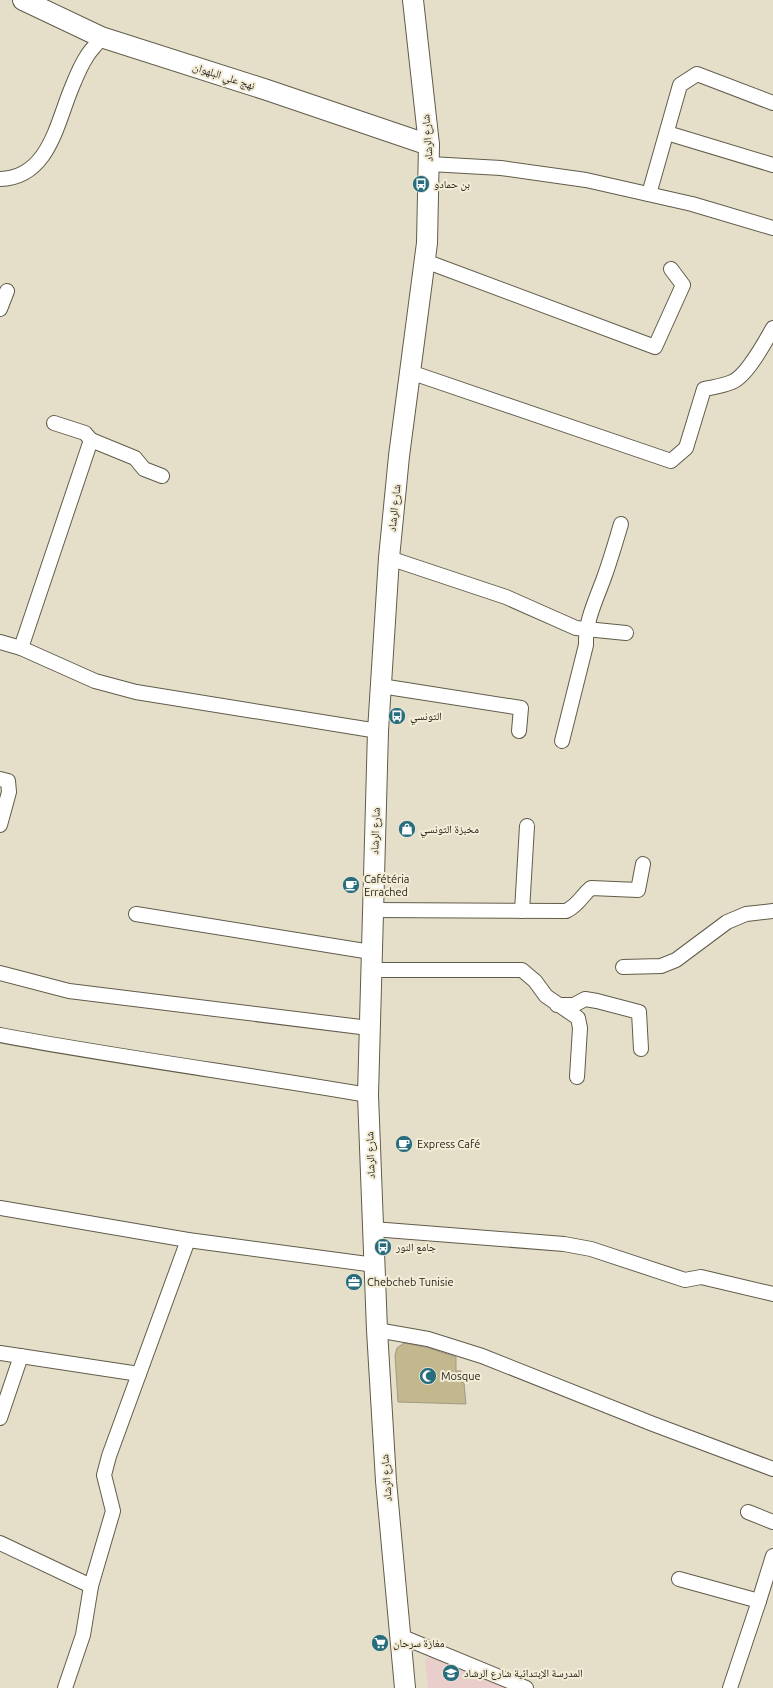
<svg xmlns="http://www.w3.org/2000/svg" width="773" height="1688" font-family="Ubuntu,'Noto Naskh Arabic',sans-serif">
  <style>
    .education { fill: #e9cecc }
    .building { fill: #c3b78d; stroke: #a09a87 }
    .lines { fill: none; stroke-linecap: round; stroke-linejoin: round }
    .street-casing { stroke: #615c49; stroke-width: 16 }
    .secondary-casing { stroke: #615c49; stroke-width: 22 }
    .street { stroke: #fff; stroke-width: 14 }
    .secondary { stroke: #fff; stroke-width: 20 }
    .labels { text-anchor: middle; stroke-width: 4; stroke-linejoin: round; paint-order: stroke }
    .street-label { font-size: 11px; fill: #27251d; stroke: #f3ecd7 }
    .poi-label { font-size: 11px; fill: #27251d; stroke: #f3ecd7; text-anchor: start }
  </style>
  <rect width="100%" height="100%" fill="#e5dfca"/>
  <path class="education" d="M431 1655 515 1688H428L425 1660Z"/>
  <path class="building" d="M404 1343 429 1348 456 1357V1371H461V1382L464 1383 466 1404 398 1402 395 1355 397 1348Z"/>
  <g class="lines">
    <defs>
      <g id="street">
        <path d="M667 133 773 165"/>
        <path d="M430 164 501 168 586 180 692 204 773 228"/>
        <path d="M0 179C49 178 57 122 72 87 76 77 81 65 87 56 91 49 97 45 101 37"/>
        <path d="M649 194 680 85 697 74 773 103"/>
        <path d="M425 261 655 347 683 285 671 269"/>
        <path d="M0 309 7 291"/>
        <path d="M410 372 671 461 686 448 704 389C713 387 723 386 732 382 747 376 765 342 773 328"/>
        <path d="M54 423 85 433 91 440"/>
        <path d="M389 558 506 597 576 628 626 633"/>
        <path d="M0 642 21 648 95 681 136 692 378 731"/>
        <path d="M21 648 91 440 135 458 144 469 162 476"/>
        <path d="M381 686 521 708 519 731"/>
        <path d="M562 741 586 645C585 620 597 598 605 575 611 558 616 541 621 524"/>
        <path d="M0 779 8 781 9 792 0 825"/>
        <path d="M372 910 566 911C580 904 580 897 591 888L638 890 643 864"/>
        <path d="M522 911 527 826"/>
        <path d="M136 914 371 952"/>
        <path d="M623 967 661 966 676 960 727 922 746 914 773 911"/>
        <path d="M371 970H522L535 981 546 996 578 1018 580 1028 577 1077"/>
        <path d="M0 973 69 991 369 1028"/>
        <path d="M557 1005H574L585 999 597 1001 639 1012 641 1049"/>
        <path d="M0 1035C122 1058 246 1074 368 1095"/>
        <path d="M0 1208 188 1240 375 1265"/>
        <path d="M373 1229 564 1244 591 1249 685 1280 701 1277 773 1294"/>
        <path d="M377 1330 428 1339 482 1356 653 1424 773 1469"/>
        <path d="M0 1353 139 1374"/>
        <path d="M0 1418 21 1356"/>
        <path d="M748 1512 773 1522"/>
        <path d="M0 1543 91 1586"/>
        <path d="M679 1579 759 1601 730 1688"/>
        <path d="M759 1601 773 1556"/>
        <path d="M400 1636 526 1688"/>
        <path d="M65 1688 83 1635 91 1586 113 1511 104 1475 109 1456 188 1240"/>
      </g>
      <g id="secondary">
        <path d="M23 0 101 37 267 90 429 145"/>
        <path d="M405 1688 386 1481 377 1330 368 1095 378 731 389 558 399 456 427 243 429 145 413 0"/>
      </g>
    </defs>
    <use href="#street" class="street-casing"/>
    <use href="#secondary" class="secondary-casing"/>
    <use href="#street" class="street"/>
    <use href="#secondary" class="secondary"/>
  </g>
  <defs>
    <symbol id="bus-disc" viewBox="-11 -11 22 22"><circle r="9.5" fill="#286d7d" stroke="#f3ecd7"/><path d="M-5-6H5V4H4V6H2V4H-2V6H-4V4H-5ZM-3.5-4V0h7V-4ZM-3.5 1.2v1.5H-2V1.2ZM2 1.2v1.5H3.5V1.2Z" fill="#fff"/></symbol>
    <symbol id="shop-disc" viewBox="-11 -11 22 22"><circle r="9.5" fill="#286d7d" stroke="#f3ecd7"/><path d="M-5-2.5h2.3a2.7 3.5 0 0 1 5.4 0H5L5.5 6h-11ZM-1.5-2.5h3a1.5 2.3 0 0 0-3 0Z" fill="#fff"/></symbol>
    <symbol id="cafe-disc" viewBox="-11 -11 22 22"><circle r="9.5" fill="#286d7d" stroke="#f3ecd7"/><path d="M-5.5-4.5H6V0H3Q3 3.5 0 3.5H-2.5Q-5.5 3.5-5.5 0ZM3-3.2v2h1.7v-2ZM-6 4.5H4V6H-6Z" fill="#fff"/></symbol>
    <symbol id="office-disc" viewBox="-11 -11 22 22"><circle r="9.5" fill="#286d7d" stroke="#f3ecd7"/><path d="M-6-3h4V-5.5h4V-3h4V5H-6ZM-1-4.5V-3h2v-1.5ZM-6 0V1H6V0Z" fill="#fff"/></symbol>
    <symbol id="mosque-disc" viewBox="-11 -11 22 22"><circle r="9.5" fill="#286d7d" stroke="#f3ecd7"/><path d="M3.5-4.9A6 6 0 1 0 3.5 4.9A5 5 0 1 1 3.5-4.9Z" fill="#fff"/></symbol>
    <symbol id="supermarket-disc" viewBox="-11 -11 22 22"><circle r="9.5" fill="#286d7d" stroke="#f3ecd7"/><path d="M-6-5.5h2.5l.6 2H6L4.5 2H-2.5L-4.4-4H-6ZM-1.5 3.2a1.3 1.3 0 1 0 .1 0ZM3 3.2a1.3 1.3 0 1 0 .1 0Z" fill="#fff"/></symbol>
    <symbol id="school-disc" viewBox="-11 -11 22 22"><circle r="9.5" fill="#286d7d" stroke="#f3ecd7"/><path d="M0-5L7-2L0 1L-7-2ZM-4 1L0 2.5L4 1V4Q0 6-4 4Z" fill="#fff"/></symbol>
  </defs>
  <g fill-rule="evenodd">
    <use href="#bus-disc" x="411" y="174" width="20" height="20"/>
    <use href="#bus-disc" x="387" y="706" width="20" height="20"/>
    <use href="#shop-disc" x="397" y="819" width="20" height="20"/>
    <use href="#cafe-disc" x="341" y="875" width="20" height="20"/>
    <use href="#cafe-disc" x="394" y="1134" width="20" height="20"/>
    <use href="#bus-disc" x="373" y="1237" width="20" height="20"/>
    <use href="#office-disc" x="344" y="1272" width="20" height="20"/>
    <use href="#mosque-disc" x="418" y="1366" width="20" height="20"/>
    <use href="#supermarket-disc" x="370" y="1633" width="20" height="20"/>
    <use href="#school-disc" x="441" y="1663" width="20" height="20"/>
  </g>
  <g class="labels">
    <g class="street-label">
      <text transform="translate(224 76) rotate(18)" y="4">نهج علي البلهوان</text>
      <text transform="translate(427 138) rotate(-94)" y="4">شارع الرشاد</text>
      <text transform="translate(394 508) rotate(-84)" y="4">شارع الرشاد</text>
      <text transform="translate(375 831) rotate(-88)" y="4">شارع الرشاد</text>
      <text transform="translate(370 1155) rotate(-92)" y="4">شارع الرشاد</text>
      <text transform="translate(386 1478) rotate(-94)" y="4">شارع الرشاد</text>
    </g>
    <g class="poi-label">
      <text x="434" y="188">بن حمادو</text>
      <text x="410" y="720">التونسي</text>
      <text x="420" y="833">مخبزة التونسي</text>
      <text x="364" y="883">Cafétéria<tspan x="364" dy="13">Errached</tspan></text>
      <text x="417" y="1148">Express Café</text>
      <text x="396" y="1251">جامع النور</text>
      <text x="367" y="1286">Chebcheb Tunisie</text>
      <text x="441" y="1380">Mosque</text>
      <text x="393" y="1647">مغازة سرحان</text>
      <text x="464" y="1677">المدرسة الإبتدائية شارع الرشاد</text>
    </g>
  </g>
</svg>
